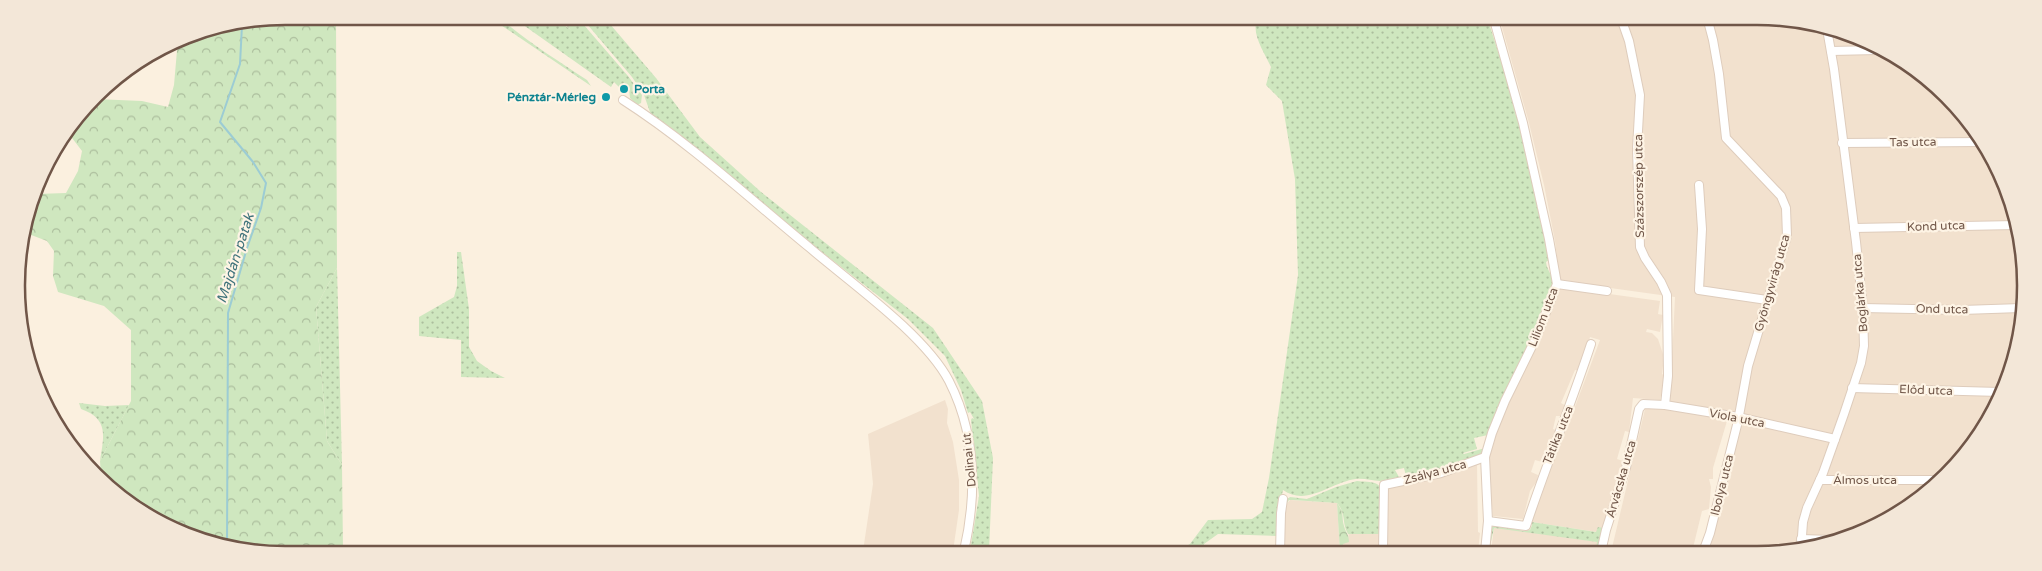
<svg xmlns="http://www.w3.org/2000/svg" width="2042" height="571" font-family="'Varela Round',sans-serif">
  <style>
    .residential { fill: #f2e1ce }
    .grass { fill: url(#grass-dots) }
    .forest { fill: url(#forest-crowns) }
    .lines { fill: none; stroke-linecap: round; stroke-linejoin: round }
    .stream { stroke: #9cccd4; stroke-width: 2 }
    .street-casing { stroke: #deccbc; stroke-width: 10 }
    .street { stroke: #fff; stroke-width: 8 }
    .culture-dot { fill: #0f9aa8; stroke: #fef4e5; stroke-width: 2 }
    .labels { text-anchor: middle; stroke-width: 4.5; stroke-linejoin: round; paint-order: stroke }
    .culture-label { font-size: 12px; font-weight: bold; fill: #0d838f; stroke: #fef4e5; text-anchor: start }
    .street-label { font-size: 12px; fill: #705648; stroke: #fef4e5 }
    .water-label { font-size: 14px; font-style: italic; fill: #40737c; stroke: #fef4e5 }
    .rim { fill: none; stroke: #705648; stroke-width: 2.5 }
  </style>
  <defs>
    <pattern id="grass-dots" width="8" height="8" patternUnits="userSpaceOnUse" patternTransform="scale(1.25)"><rect width="8" height="8" fill="#cfe7bf"/><path d="M2 2h.1M6 6h.1" fill="none" stroke="#acbe9d" stroke-width="1.8" stroke-linecap="round"/></pattern>
    <pattern id="forest-crowns" width="20" height="18" patternUnits="userSpaceOnUse" patternTransform="scale(1.25)"><rect width="20" height="18" fill="#cfe7bf"/><path d="M2 6a3 3 0 1 1 6 0M12 15a3 3 0 1 1 6 0" fill="none" stroke="#acbe9d"/></pattern>
  </defs>
  <rect width="100%" height="100%" fill="#fbf0df"/>
  <g class="residential">
    <path d="M1500 20 1809 21 1906 61 1980 136 2021 233V338L1990 420 1934 488 1875 527 1791 552H1702L1743 415 1670 403 1675 297 1560 281 1555 241 1544 185 1529 123Z"/>
    <path d="M1559 287 1660 301 1658 314 1663 315 1660 332 1647 329 1646 332 1652 333 1658 339 1664 357 1662 374 1665 376 1660 400 1633 398 1629 432 1625 431 1617 459 1623 461 1614 489 1616 491 1603 528 1597 532 1532 522 1551 462 1567 428 1600 340 1590 337 1580 371 1575 370 1561 403 1568 407 1564 416H1556L1553 429 1558 431 1552 445 1542 462 1535 460 1531 472 1538 475 1537 481 1530 491 1523 519 1493 516 1490 485V447L1512 390 1528 363Z"/>
    <path d="M945 400 948 409 947 423 953 442 959 480V510L953 551H863L873 484 868 434Z"/>
    <path d="M1646 405 1673 411 1725 417 1727 421 1713 468V479H1709L1711 487 1709 509 1702 511 1692 552H1611Z"/>
    <path d="M1477 463 1478 532 1480 533 1478 552H1387L1388 488Z"/>
    <path d="M1290 500 1337 503 1340 552H1285V506Z"/>
    <path d="M1494 527 1598 542 1596 549 1593 552H1491Z"/>
    <path d="M1348 534H1382L1381 552H1342L1343 544 1349 535Z"/>
  </g>
  <g class="grass">
    <path d="M489 17H499C526 41 557 60 587 80L591 86Z"/>
    <path d="M512 17H553L571 30 557 17H577L628 76 642 95 641 103 637 105 630 98 629 89 624 83 619 87 614 82 611 87Z"/>
    <path d="M581 17H604L656 78 700 137 761 192 933 328 982 401 993 458 989 551H970L979 496 971 420 972 418 974 419 970 412 968 413 961 390 945 356 908 319 818 249 725 172 651 115 644 95 632 77Z"/>
    <path d="M1257 20H1488L1517 111 1515 114 1518 116 1546 239 1549 260 1546 262C1547 271 1553 275 1554 284L1534 336 1506 390 1488 435 1474 438 1477 449 1463 453 1464 454 1485 448 1484 453 1442 467 1441 470 1406 476 1404 468 1395 470 1399 477C1393 478 1386 480 1380 481 1372 481 1364 478 1356 479 1331 482 1307 507 1283 490L1279 507 1276 536 1218 534 1204 544V551H1176L1190 544 1208 520 1252 519 1262 512 1269 478 1298 275 1295 179 1282 101 1266 85 1271 67C1265 54 1251 34 1257 20Z"/>
    <path d="M457 252H461L469 309V347L477 361 491 371 505 378 461 377V340L419 336V317L454 297 457 286Z"/>
    <path d="M337 268 342 465 327 441 316 307Z"/>
    <path d="M79 403 105 406 129 405 100 461C104 436 109 419 81 409Z"/>
    <path d="M1357 481C1363 482 1371 481 1377 484 1386 489 1382 523 1382 534H1348C1341 521 1347 515 1337 503L1293 500H1289L1285 506V501L1290 497 1307 499 1336 487Z"/>
    <path d="M1534 511H1536L1532 522 1596 532 1598 527 1603 528 1598 550 1596 549 1597 542 1494 528 1490 546 1492 527 1494 525 1524 531 1530 530 1532 525 1530 522Z"/>
  </g>
  <g class="forest">
    <path d="M286 16H336L337 268 316 307 327 441 342 465 343 550H233L151 519 101 475 100 461 131 401V330L104 306 58 292 53 276 54 251 47 241 26 233 37 194 66 193 78 171 82 151 69 134 95 99 142 101 168 107 174 85 178 39 183 37Z"/>
    <path d="M1337 503C1345 514 1341 515 1344 526 1346 533 1349 535 1349 542L1343 544 1342 552H1340Z"/>
  </g>
  <g class="lines">
    <path class="stream" d="M227 547 228 313 247 248 261 208 266 183 253 162 220 122 240 64 242 25"/>
    <defs>
      <g id="street">
        <path d="M1622 21 1629 41 1640 95 1637 149 1640 247 1645 258 1661 282 1667 295 1668 376 1665 405"/>
        <path d="M1831 51 1878 50"/>
        <path d="M623 100C690 143 749 198 810 248 851 283 925 335 949 381 976 434 977 494 964 551"/>
        <path d="M1842 143 1983 142"/>
        <path d="M1699 185 1702 229 1699 290 1767 300"/>
        <path d="M1854 228 2017 225"/>
        <path d="M1557 284 1607 291"/>
        <path d="M1863 308 1962 310 2021 308"/>
        <path d="M1852 388 2000 392"/>
        <path d="M1820 480H1940"/>
        <path d="M1488 521 1526 526C1546 465 1571 405 1591 344"/>
        <path d="M1801 539 1833 540"/>
        <path d="M1801 550 1803 522 1807 508 1823 473 1844 414 1861 363 1864 346 1863 308 1856 242 1834 69 1827 29"/>
        <path d="M1280 552 1281 513 1283 499"/>
        <path d="M1383 552 1384 485 1441 473 1485 457"/>
        <path d="M1485 552 1488 521 1485 457 1492 433 1505 401 1536 338 1557 284 1549 239 1523 123 1494 20"/>
        <path d="M1601 552 1606 530 1626 468 1639 409 1643 404 1665 405 1738 417 1835 439"/>
        <path d="M1703 552 1710 533 1738 421 1748 366 1787 236 1786 208 1781 196 1726 138 1719 74 1713 40 1708 21"/>
      </g>
    </defs>
    <use href="#street" class="street-casing"/>
    <use href="#street" class="street"/>
  </g>
  <g class="culture-dot">
    <circle cx="624" cy="89" r="5"/>
    <circle cx="606" cy="97" r="5"/>
  </g>
  <g class="labels">
    <g class="culture-label">
      <text x="634" y="93">Porta</text>
      <text x="596" y="101" text-anchor="end">Pénztár-Mérleg</text>
    </g>
    <g class="street-label">
      <text transform="translate(1913 142) rotate(-1)" y="4">Tas utca</text>
      <text transform="translate(1639 186) rotate(-91)" y="4">Százszorszép utca</text>
      <text transform="translate(1936 226) rotate(-2)" y="4">Kond utca</text>
      <text transform="translate(1772 283) rotate(-74)" y="4">Gyöngyvirág utca</text>
      <text transform="translate(1860 293) rotate(-95)" y="4">Boglárka utca</text>
      <text transform="translate(1942 309) rotate(1)" y="4">Ond utca</text>
      <text transform="translate(1543 317) rotate(-69)" y="4">Liliom utca</text>
      <text transform="translate(1926 390) rotate(2)" y="4">Előd utca</text>
      <text transform="translate(1737 418) rotate(11)" y="4">Viola utca</text>
      <text transform="translate(1558 435) rotate(-68)" y="4">Tátika utca</text>
      <text transform="translate(969 460) rotate(-96)" y="4">Dolinai út</text>
      <text transform="translate(1435 472) rotate(-15)" y="4">Zsálya utca</text>
      <text transform="translate(1621 479) rotate(-74)" y="4">Árvácska utca</text>
      <text x="1865" y="484">Álmos utca</text>
      <text transform="translate(1722 485) rotate(-76)" y="4">Ibolya utca</text>
    </g>
    <g class="water-label">
      <text transform="translate(235 258) rotate(-72)" y="5">Majdán-patak</text>
    </g>
  </g>
  <path d="M0 0H2042V571H0ZM285 25H1757A260 260 0 0 1 2017 285V286A260 260 0 0 1 1757 546H285A260 260 0 0 1 25 286V285A260 260 0 0 1 285 25Z" fill="#f3e7d8" fill-rule="evenodd"/>
  <path class="rim" d="M285 25H1757A260 260 0 0 1 2017 285V286A260 260 0 0 1 1757 546H285A260 260 0 0 1 25 286V285A260 260 0 0 1 285 25Z"/>
</svg>
